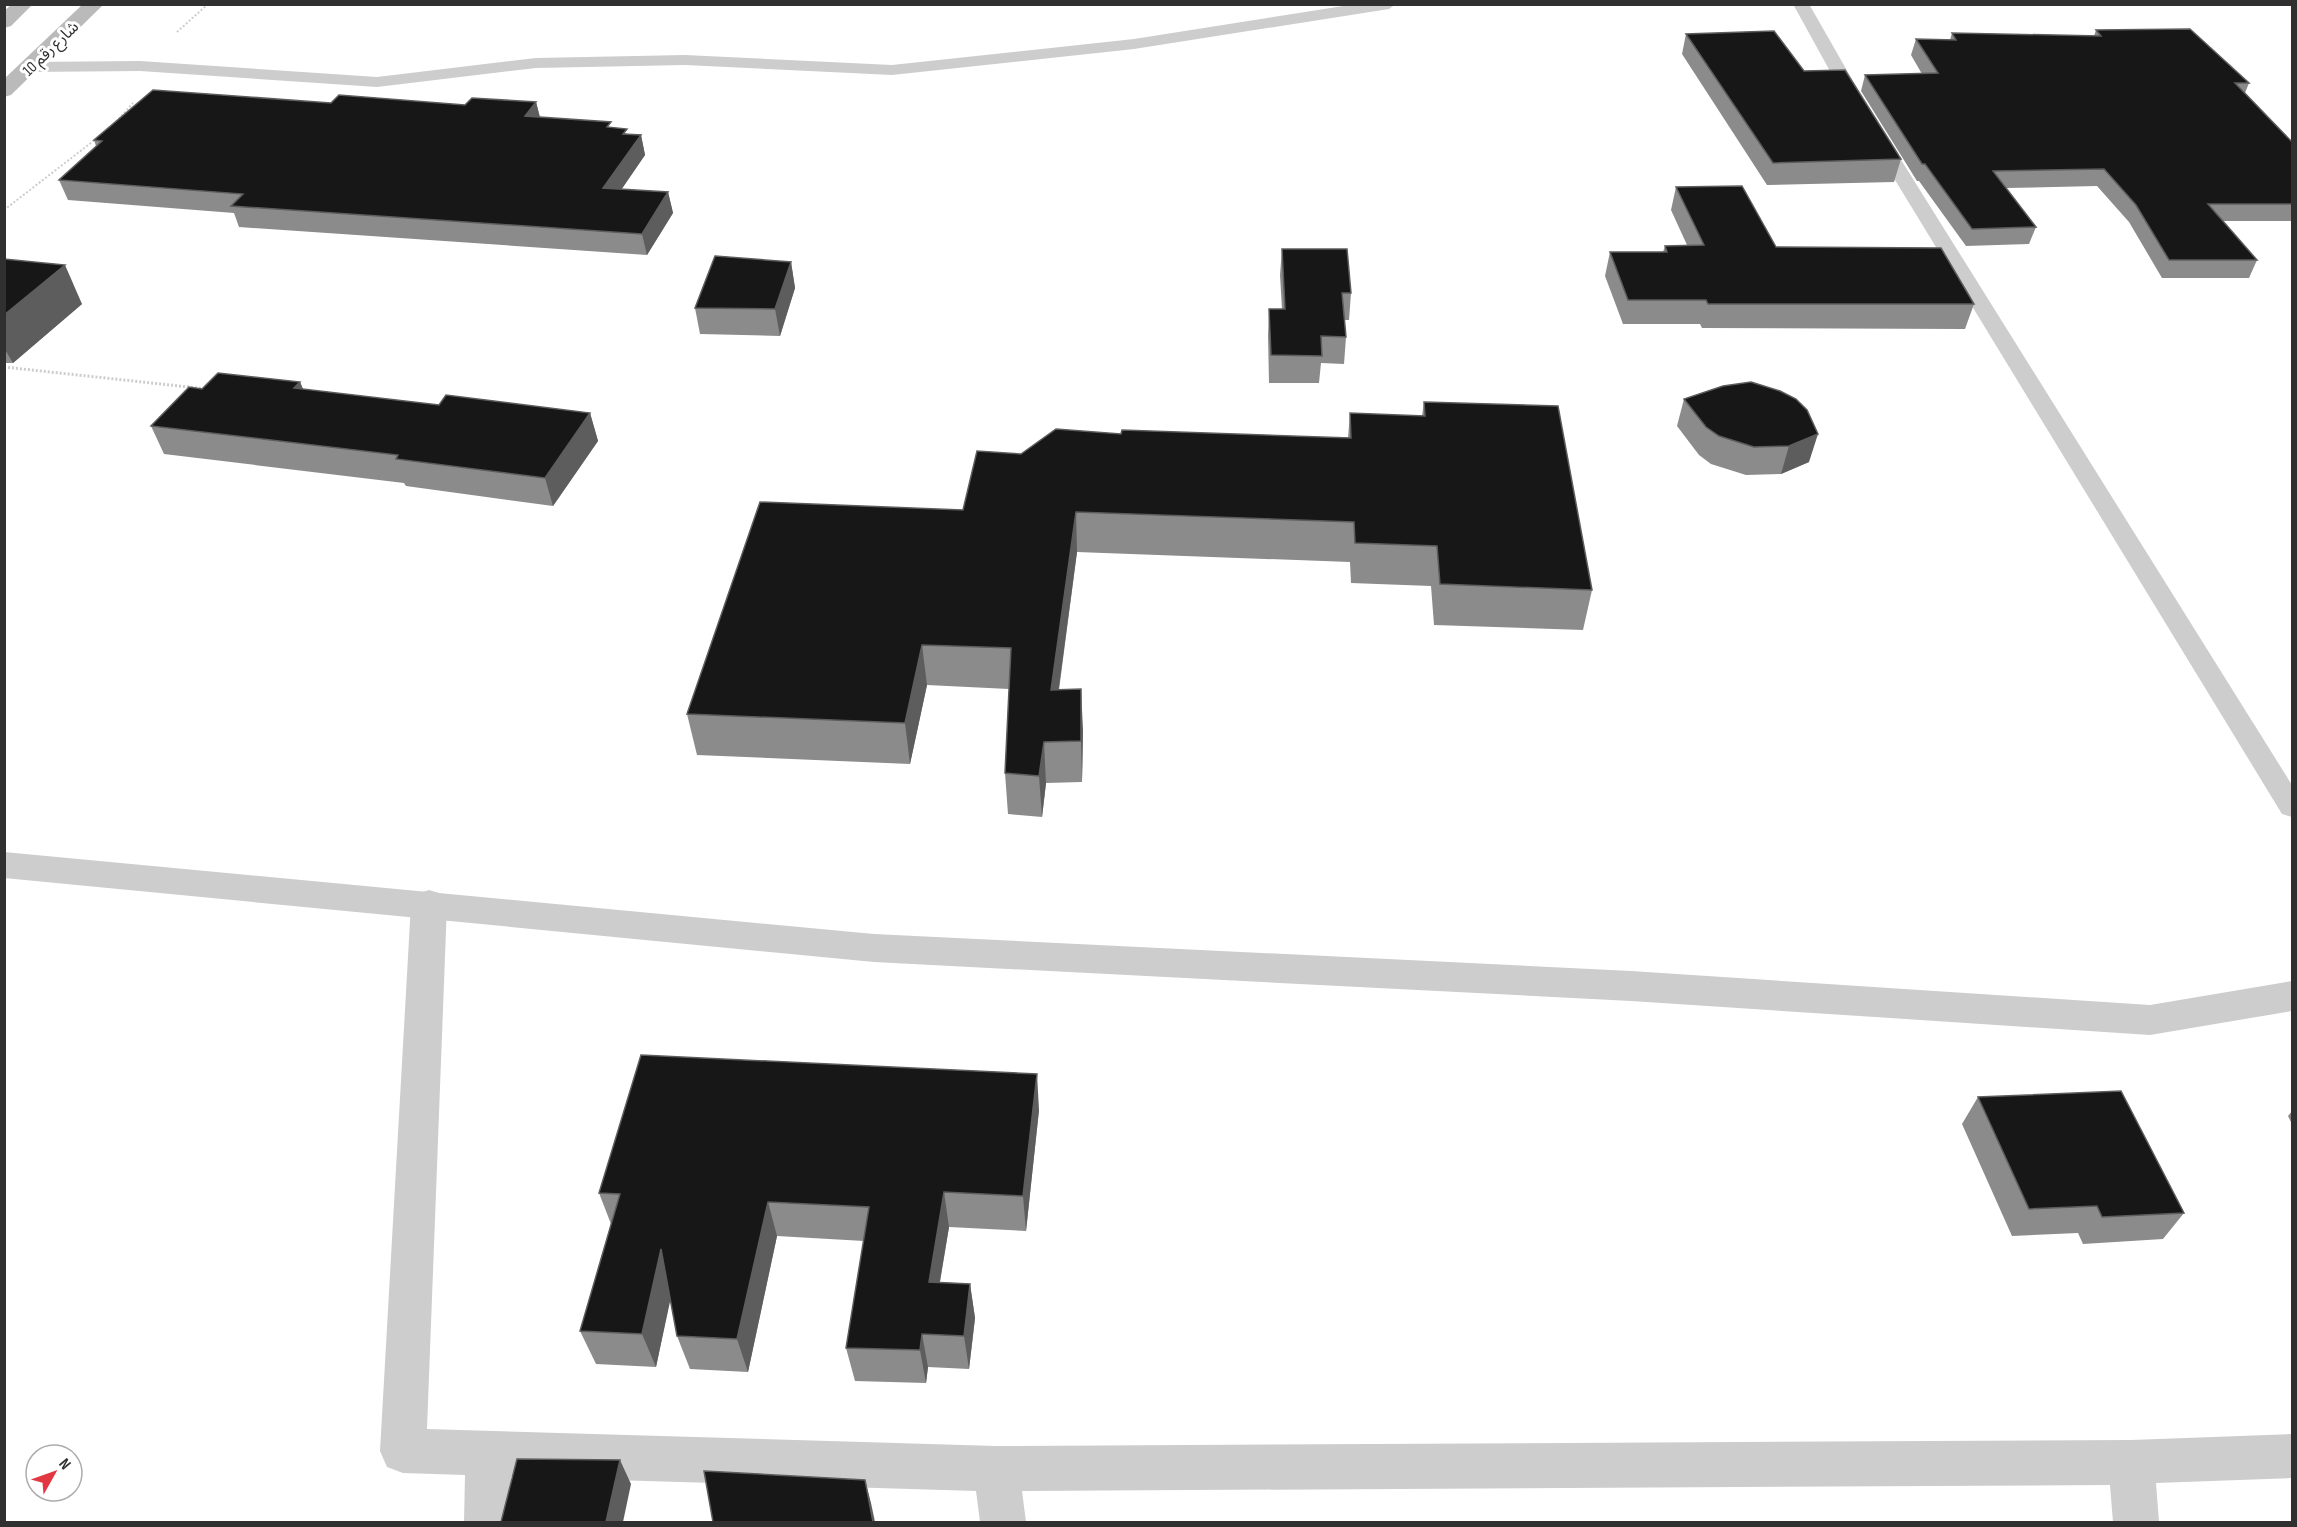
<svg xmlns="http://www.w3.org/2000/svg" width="2297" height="1527" font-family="'Sofia Sans Condensed','Noto Sans Arabic',sans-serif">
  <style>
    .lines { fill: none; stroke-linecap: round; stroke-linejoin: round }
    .path-far1 { stroke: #cdcdcd; stroke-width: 2; stroke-dasharray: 2 2; stroke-linecap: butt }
    .path { stroke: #cdcdcd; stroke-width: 3; stroke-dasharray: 2 2; stroke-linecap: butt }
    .service { fill: #cdcdcd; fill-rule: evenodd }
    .minor { fill: #cdcdcd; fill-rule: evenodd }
    .tertiary { fill: #cdcdcd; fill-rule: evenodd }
    .secondary { fill: #bababa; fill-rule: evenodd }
    .wall { fill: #8b8b8b }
    .shaded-wall { fill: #5d5d5d }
    .building { fill: #171717; stroke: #5d5d5d; stroke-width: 1.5 }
    .labels { text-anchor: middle; stroke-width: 6; stroke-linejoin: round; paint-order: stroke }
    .far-street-label { font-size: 16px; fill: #303030; stroke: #fff }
  </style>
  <rect width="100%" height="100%" fill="#fff"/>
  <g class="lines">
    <g class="path-far1">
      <path d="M177 32 208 4"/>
      <path d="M116 122 133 103"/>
      <path d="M4 210 96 139"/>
    </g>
    <path class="path" d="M4 367 207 389"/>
    <g class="service">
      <path d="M1356 4H1396L1389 9 1134 49 892 75 685 65 536 68 377 87 140 71 29 72 21 67 29 62 140 61 377 77 536 58 685 55 892 65 1134 39Z"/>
      <path d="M1793 4H1809L1865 102 1862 106H1850L1847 102Z"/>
      <path d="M1879 134 1885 135 1888 139 2292 785V817L2282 814 1870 139 1873 135Z"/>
    </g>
    <path class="minor" d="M429 890 442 894 447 904 427 1429 996 1446 2131 1440 2292 1434V1478L2156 1483 2159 1522H2113L2110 1485 1022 1491 1026 1522H980L976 1491 511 1477 510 1522H464L465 1475 403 1473 387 1467 380 1451 411 904 416 894Z"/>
    <path class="tertiary" d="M4 852 874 934 1631 971 2150 1005 2292 981V1011L2150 1035 1631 1001 874 962 4 878Z"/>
    <g class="secondary">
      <path d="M12 4H33L11 26 4 28V11Z"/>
      <path d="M83 4H104L11 95 4 97V79Z"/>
    </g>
  </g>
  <g class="wall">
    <path d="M2096 30 2249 83 2245 93 2292 142V221H2223L2257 260 2249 278H2162L2129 222 2097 186 2006 188 2036 227 2029 244 1966 246 1919 181H1917L1861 91 1865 75 1922 74 1911 55 1916 39 1950 40 1952 33 2094 36Z"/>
    <path d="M1686 34 1804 71 1901 159 1894 182 1767 185 1682 54Z"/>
    <path d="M536 102 540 117 612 128 628 134 641 135 645 155 621 190 668 192 673 213 647 255 239 227 234 213 68 200 59 180 96 146 94 140 465 105Z"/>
    <path d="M1676 187 1776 247 1974 304 1965 329 1702 328 1700 324H1623L1605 276 1610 252H1663L1665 246 1687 245 1671 210Z"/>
    <path d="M1282 249 1351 293 1349 320H1344L1346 337 1344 364 1321 363 1319 383H1269L1268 336 1269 309H1282L1280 275Z"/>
    <path d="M4 259 82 304 13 363H4Z"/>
    <path d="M791 262 795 288 780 336 700 334 695 308Z"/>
    <path d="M300 382 303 389 439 405 590 413 598 441 553 506 406 486 404 483 164 454 151 426 202 389Z"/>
    <path d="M1723 386 1809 462 1781 474 1746 475 1711 464 1699 455 1677 426 1684 399Z"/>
    <path d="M1424 402 1592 590 1583 630 1434 625 1431 586 1351 583 1350 562 1077 552 1059 690 1083 730 1082 782 1046 783 1042 817 1008 814 1005 773 1009 689 927 685 910 764 697 755 687 714 963 510 1021 454 1121 434 1348 438 1350 413 1422 416Z"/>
    <path d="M1978 1097 2184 1213 2163 1239 2083 1244 2078 1233 2012 1236 1962 1124Z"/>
    <path d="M1039 1110 1026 1231 949 1227 940 1282 970 1284 975 1318 969 1369 928 1367 926 1383 855 1381 846 1348 864 1241 777 1236 748 1372 690 1369 677 1336 670 1299 656 1367 596 1364 580 1331 611 1224 599 1193Z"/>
    <path d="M2292 1111V1124L2288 1116Z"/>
  </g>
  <g class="shaded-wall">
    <path d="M536 102 541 122 525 116Z"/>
    <path d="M641 135 645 155 608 209 603 188Z"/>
    <path d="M668 192 673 213 647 255 642 234Z"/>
    <path d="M791 262 795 288 780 336 775 309Z"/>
    <path d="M65 265 82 304 13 363 4 348V315Z"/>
    <path d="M300 382 311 409 294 388Z"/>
    <path d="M590 413 598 441 553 506 545 478Z"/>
    <path d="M1818 434 1809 462 1781 474 1789 446Z"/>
    <path d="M1076 512 1077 552 1053 731 1051 690Z"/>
    <path d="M922 645 927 685 910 764 905 723Z"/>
    <path d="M1081 689 1083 730 1082 782 1081 741Z"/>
    <path d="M1044 742 1046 783 1042 817 1039 776Z"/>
    <path d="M1037 1074 1039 1110 1026 1231 1023 1196Z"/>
    <path d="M944 1192 949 1227 934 1316 929 1282Z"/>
    <path d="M768 1202 777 1236 748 1372 737 1339Z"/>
    <path d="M661 1249 674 1283 656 1367 642 1334Z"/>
    <path d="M970 1284 975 1318 969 1369 964 1336Z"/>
    <path d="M922 1334 928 1367 926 1383 920 1350Z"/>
    <path d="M620 1460 631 1484 623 1522H606Z"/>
    <path d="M865 1480 871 1503 875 1522H873Z"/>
  </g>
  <g class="building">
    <path d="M2190 29 2249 83H2235L2292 142V204H2208L2257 260H2169L2136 205 2104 169 1993 171 2036 227 1972 229 1925 164H1922L1865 75 1938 73 1916 39 1956 40 1952 33 2101 36 2096 30Z"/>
    <path d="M1774 31 1804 71 1845 70 1901 159 1773 163 1686 34Z"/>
    <path d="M153 90 331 103 339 95 465 105 472 98 536 102 525 116 611 122 607 127 627 129 623 134 641 135 603 188 668 192 642 234 231 206 243 194 59 180 102 141 94 140Z"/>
    <path d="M1742 186 1776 247 1941 248 1974 304H1708L1706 300H1628L1610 252H1667L1665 246 1704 245 1676 187Z"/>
    <path d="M1282 249H1347L1351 293H1342L1346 337 1321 336 1322 356 1271 355 1269 309H1285Z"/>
    <path d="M715 256 791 262 775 309 695 308Z"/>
    <path d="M4 259 65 265 4 315Z"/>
    <path d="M218 373 300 382 294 388 439 405 446 395 590 413 545 478 396 459 398 455 151 426 189 387 202 389Z"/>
    <path d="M1751 382 1780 391 1796 399 1807 410 1818 434 1789 446 1754 447 1719 436 1706 427 1684 399 1723 386Z"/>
    <path d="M1424 402 1558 406 1592 590 1440 584 1437 546 1355 543 1354 522 1076 512 1051 690 1081 689V741L1044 742 1039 776 1005 773 1011 648 922 645 905 723 687 714 760 502 963 510 977 451 1021 454 1056 429 1121 434 1122 430 1351 438 1350 413 1425 416Z"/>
    <path d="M641 1055 1037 1074 1023 1196 944 1192 929 1282 970 1284 964 1336 922 1334 920 1350 846 1348 869 1207 768 1202 737 1339 677 1336 661 1249 642 1334 580 1331 620 1194 599 1193Z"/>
    <path d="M2121 1091 2184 1213 2102 1217 2097 1206 2029 1209 1978 1097Z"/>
    <path d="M517 1459 620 1460 606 1522H501Z"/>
    <path d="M704 1471 865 1480 873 1522H713Z"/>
  </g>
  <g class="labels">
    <g class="far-street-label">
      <text transform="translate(50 48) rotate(-44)" y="6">شارع رقم 10</text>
    </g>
  </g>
  <rect width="2297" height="1527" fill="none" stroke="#303030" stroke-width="12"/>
  <g transform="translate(54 1473) rotate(50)"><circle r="28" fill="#ffffff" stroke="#acacac" stroke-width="1.5"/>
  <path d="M0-4.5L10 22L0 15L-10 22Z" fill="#e13841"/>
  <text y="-9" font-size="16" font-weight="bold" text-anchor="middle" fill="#303030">N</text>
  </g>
</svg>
